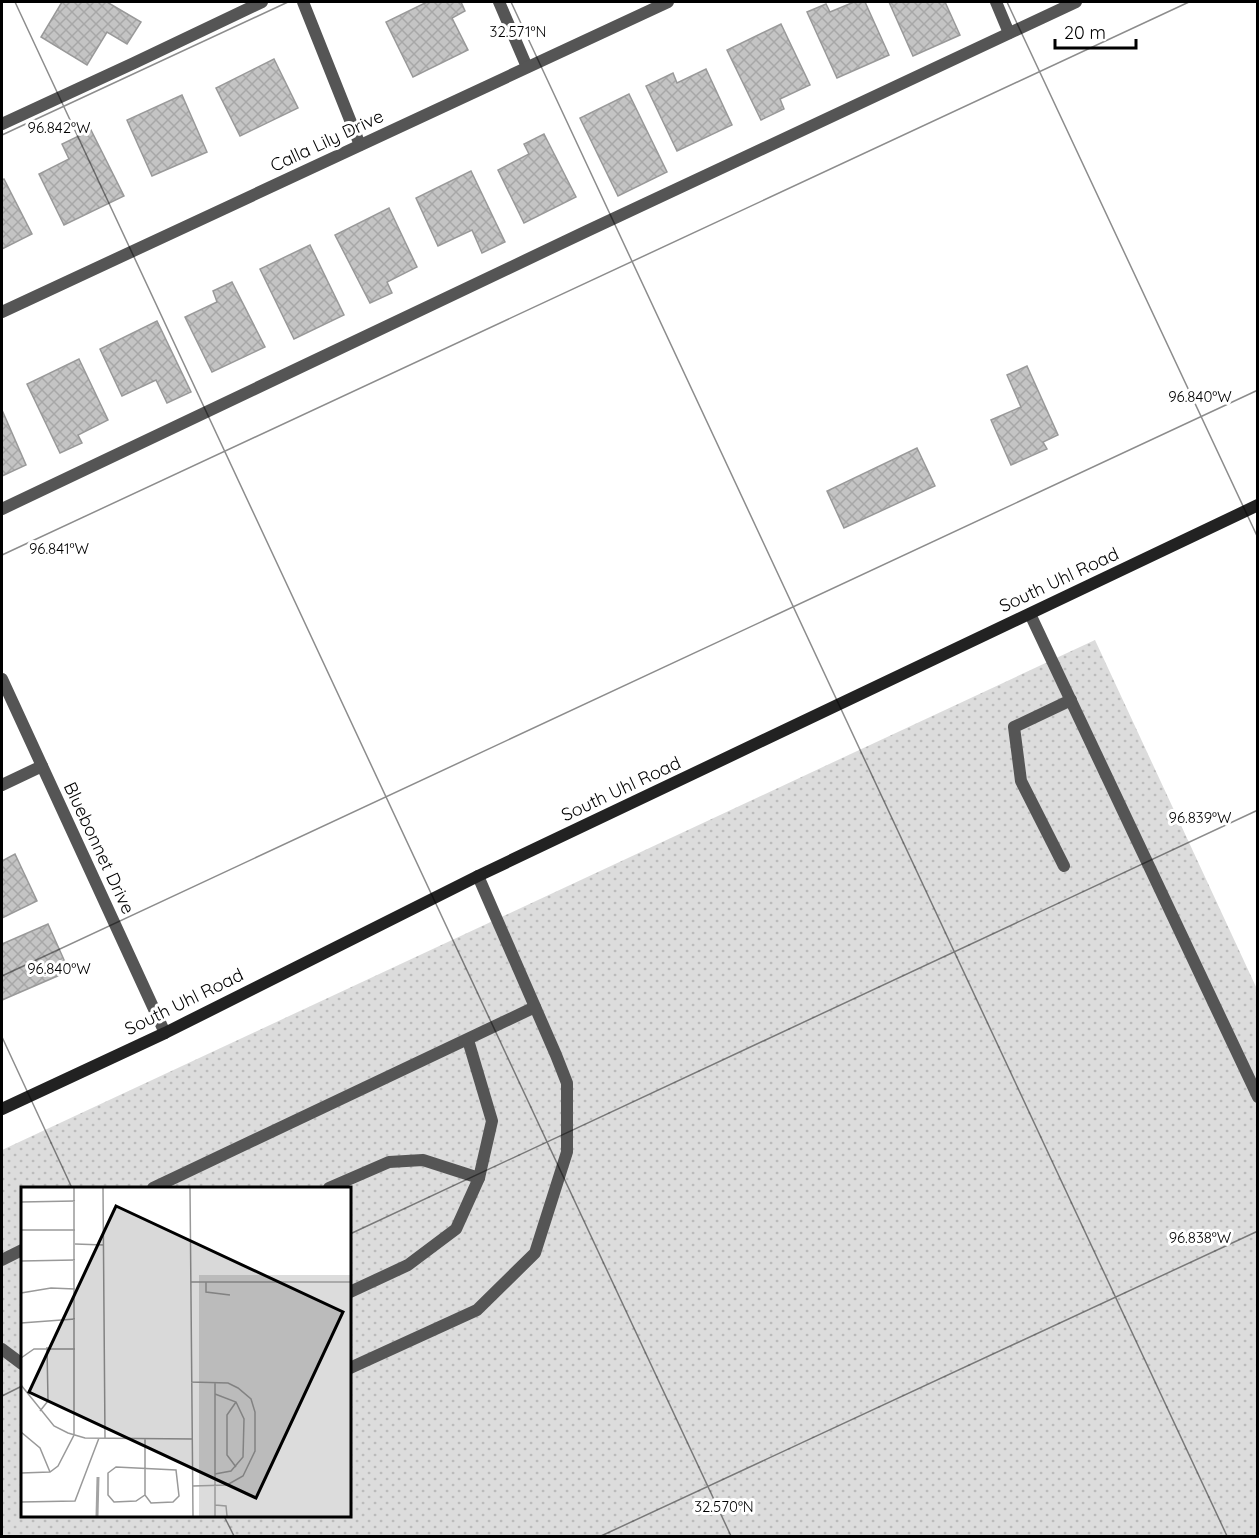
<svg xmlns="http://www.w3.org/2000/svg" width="1259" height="1538" font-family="Quicksand,sans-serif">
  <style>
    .grass { fill: url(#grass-dots); fill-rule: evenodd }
    .building { fill: url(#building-cross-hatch); stroke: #999; stroke-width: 1.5 }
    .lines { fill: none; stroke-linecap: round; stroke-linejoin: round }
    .lane { stroke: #555; stroke-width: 12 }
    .street { stroke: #555; stroke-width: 12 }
    .secondary { stroke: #222; stroke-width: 12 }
    .ticks { fill: none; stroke: #000; stroke-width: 1.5; stroke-opacity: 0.45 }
    .labels { text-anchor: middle; stroke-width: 6; stroke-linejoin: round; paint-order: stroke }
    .street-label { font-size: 18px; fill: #000; stroke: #fff }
    .inset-river { fill: none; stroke: #a3a3a3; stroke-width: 3 }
    .inset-road { fill: none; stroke: #999; stroke-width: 1.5 }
    .view { fill: #000; fill-opacity: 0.15; stroke: #000; stroke-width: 3 }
    .inset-edge { fill: none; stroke: #000; stroke-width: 3 }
    .ticks-label { font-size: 15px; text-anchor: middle; fill: #000; stroke: #fff; stroke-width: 6; stroke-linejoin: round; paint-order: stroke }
  </style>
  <defs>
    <pattern id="grass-dots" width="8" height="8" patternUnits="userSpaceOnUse" patternTransform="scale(1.5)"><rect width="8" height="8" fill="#dcdcdc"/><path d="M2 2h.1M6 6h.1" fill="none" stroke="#bbb" stroke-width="1.8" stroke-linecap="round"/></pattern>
    <pattern id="building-cross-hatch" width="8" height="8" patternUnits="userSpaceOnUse" patternTransform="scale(1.5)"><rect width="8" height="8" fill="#c4c4c4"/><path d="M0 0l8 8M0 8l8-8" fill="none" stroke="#a7a7a7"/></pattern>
  </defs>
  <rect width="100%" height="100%" fill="#fff"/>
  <path class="grass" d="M1095 640 1257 989V1536H2V1150ZM22 1188H350V1516H22Z"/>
  <g class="building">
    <path d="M62 2H107L141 22 127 44 107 32 87 65 41 37Z"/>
    <path d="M427 2H461L465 11 452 18 468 50 413 77 386 22Z"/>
    <path d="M854 2H865L889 55 837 78 807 12 826 4 830 12Z"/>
    <path d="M889 2H945L960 35 913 56Z"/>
    <path d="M781 24 810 85 780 99 784 109 761 120 727 50Z"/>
    <path d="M274 59 298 108 240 136 216 88Z"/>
    <path d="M706 69 732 125 677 151 646 86 673 73 677 83Z"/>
    <path d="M629 94 667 172 618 196 580 118Z"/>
    <path d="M182 95 207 152 152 176 127 120Z"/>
    <path d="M91 130 124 196 64 225 39 174 69 159 62 144Z"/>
    <path d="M544 134 576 197 524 223 498 170 529 154 524 144Z"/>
    <path d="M471 171 505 242 482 253 472 230 438 246 416 198Z"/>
    <path d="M4 179 32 234 2 249V180Z"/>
    <path d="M389 208 417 267 387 282 392 293 370 303 335 235Z"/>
    <path d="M310 245 344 315 294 339 260 269Z"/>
    <path d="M232 282 265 347 212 372 185 317 217 302 213 291Z"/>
    <path d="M157 321 191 392 167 403 156 380 122 396 100 349Z"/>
    <path d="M79 359 108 420 78 435 82 443 60 453 27 384Z"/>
    <path d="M1027 366 1058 435 1043 442 1047 449 1011 465 991 420 1021 407 1007 375Z"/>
    <path d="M2 410 26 465 2 476Z"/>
    <path d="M917 448 935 486 844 528 827 491Z"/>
    <path d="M15 854 37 901 2 918V861Z"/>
    <path d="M48 924 69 971 2 1000V944Z"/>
  </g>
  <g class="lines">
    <g class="lane">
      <path d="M499 2 527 67"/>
      <path d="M996 2 1009 33"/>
      <path d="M2 124 134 63 262 2"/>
      <path d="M2 509 587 231 1076 2"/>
      <path d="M1030 614 1258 1097"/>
      <path d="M1064 866 1021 781 1014 727 1071 700"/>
      <path d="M153 1188 535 1007"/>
      <path d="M329 1188 389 1162 423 1160 479 1178"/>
      <path d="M2 1260 22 1250"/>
      <path d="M350 1292 408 1265 456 1229 479 1178 492 1121 468 1040"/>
      <path d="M2 1349 22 1364"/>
      <path d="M350 1368 477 1310 535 1253 567 1152V1083L556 1055 478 876"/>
    </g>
    <g class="street">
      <path d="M303 2 360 145"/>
      <path d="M2 312 668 2"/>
      <path d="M2 679 165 1033"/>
      <path d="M2 785 42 766"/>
    </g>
    <path class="secondary" d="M2 1109 165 1033 478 876 1258 505"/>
  </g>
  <path class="ticks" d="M15 2 731 1536M511 2 1227 1536M1007 2 1258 538M2 135 288 2M2 555 1189 2M2 976 1258 390M2 1037 72 1188M350 1234 1258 810M2 1396 22 1386M224 1516 234 1536M601 1536 1258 1231"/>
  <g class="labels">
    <g class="street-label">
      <text transform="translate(327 141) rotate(-25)" y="6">Calla Lily Drive</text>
      <text transform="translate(1059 580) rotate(-25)" y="6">South Uhl Road</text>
      <text transform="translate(621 789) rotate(-25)" y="6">South Uhl Road</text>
      <text transform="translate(99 848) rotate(65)" y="6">Bluebonnet Drive</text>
      <text transform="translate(184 1002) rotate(-26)" y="6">South Uhl Road</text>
    </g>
  </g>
  <g transform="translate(21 1187)">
    <rect width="330" height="330" fill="#fff"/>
    <path d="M178 88H330V329H178Z" fill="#dcdcdc"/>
    <path d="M293 210H325V285H293ZM232 310H264V329H232ZM293 317H325V329H293Z" fill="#dcdcdc"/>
    <path class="inset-river" d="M76 329 77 290"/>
    <path class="inset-road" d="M82 1 84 251M169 1 172 329M0 15 54 14M0 43H54M54 57 83 58M0 74 54 73M170 95H330M185 95V105L209 108M0 106 30 101 54 102M0 136 54 132M0 171 13 162H54M170 195 207 196 217 201 230 212 234 225V264L222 289 206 298 172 299M194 195V329M0 198 33 239 47 246 64 251 172 252M194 207 215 215 223 232 222 270 210 284 194 287M19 224 27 214 26 160M0 245 19 261 29 285M124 251V308M95 280 155 283 158 309 152 315 130 316 124 308 115 314 93 315 87 308V286ZM215 280 206 268V228L215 215M0 286 29 285 37 279 53 248V1M0 315 54 314 78 251M194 318 205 319 206 329"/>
    <path class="view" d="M95 19 322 125 235 311 8 205Z"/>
    <rect width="330" height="330" class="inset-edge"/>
  </g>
  <g class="ticks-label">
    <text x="518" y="37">32.571°N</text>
    <text x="59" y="133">96.842°W</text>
    <text x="1200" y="402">96.840°W</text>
    <text x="59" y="554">96.841°W</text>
    <text x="1200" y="823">96.839°W</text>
    <text x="59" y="974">96.840°W</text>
    <text x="1200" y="1243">96.838°W</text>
    <text x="724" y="1512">32.570°N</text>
  </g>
  <rect width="1259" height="1538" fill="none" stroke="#000000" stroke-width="6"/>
  <path d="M1055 39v9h81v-9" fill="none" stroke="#000000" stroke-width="3"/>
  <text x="1064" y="39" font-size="18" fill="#000000" stroke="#ffffff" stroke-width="4.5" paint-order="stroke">20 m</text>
</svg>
